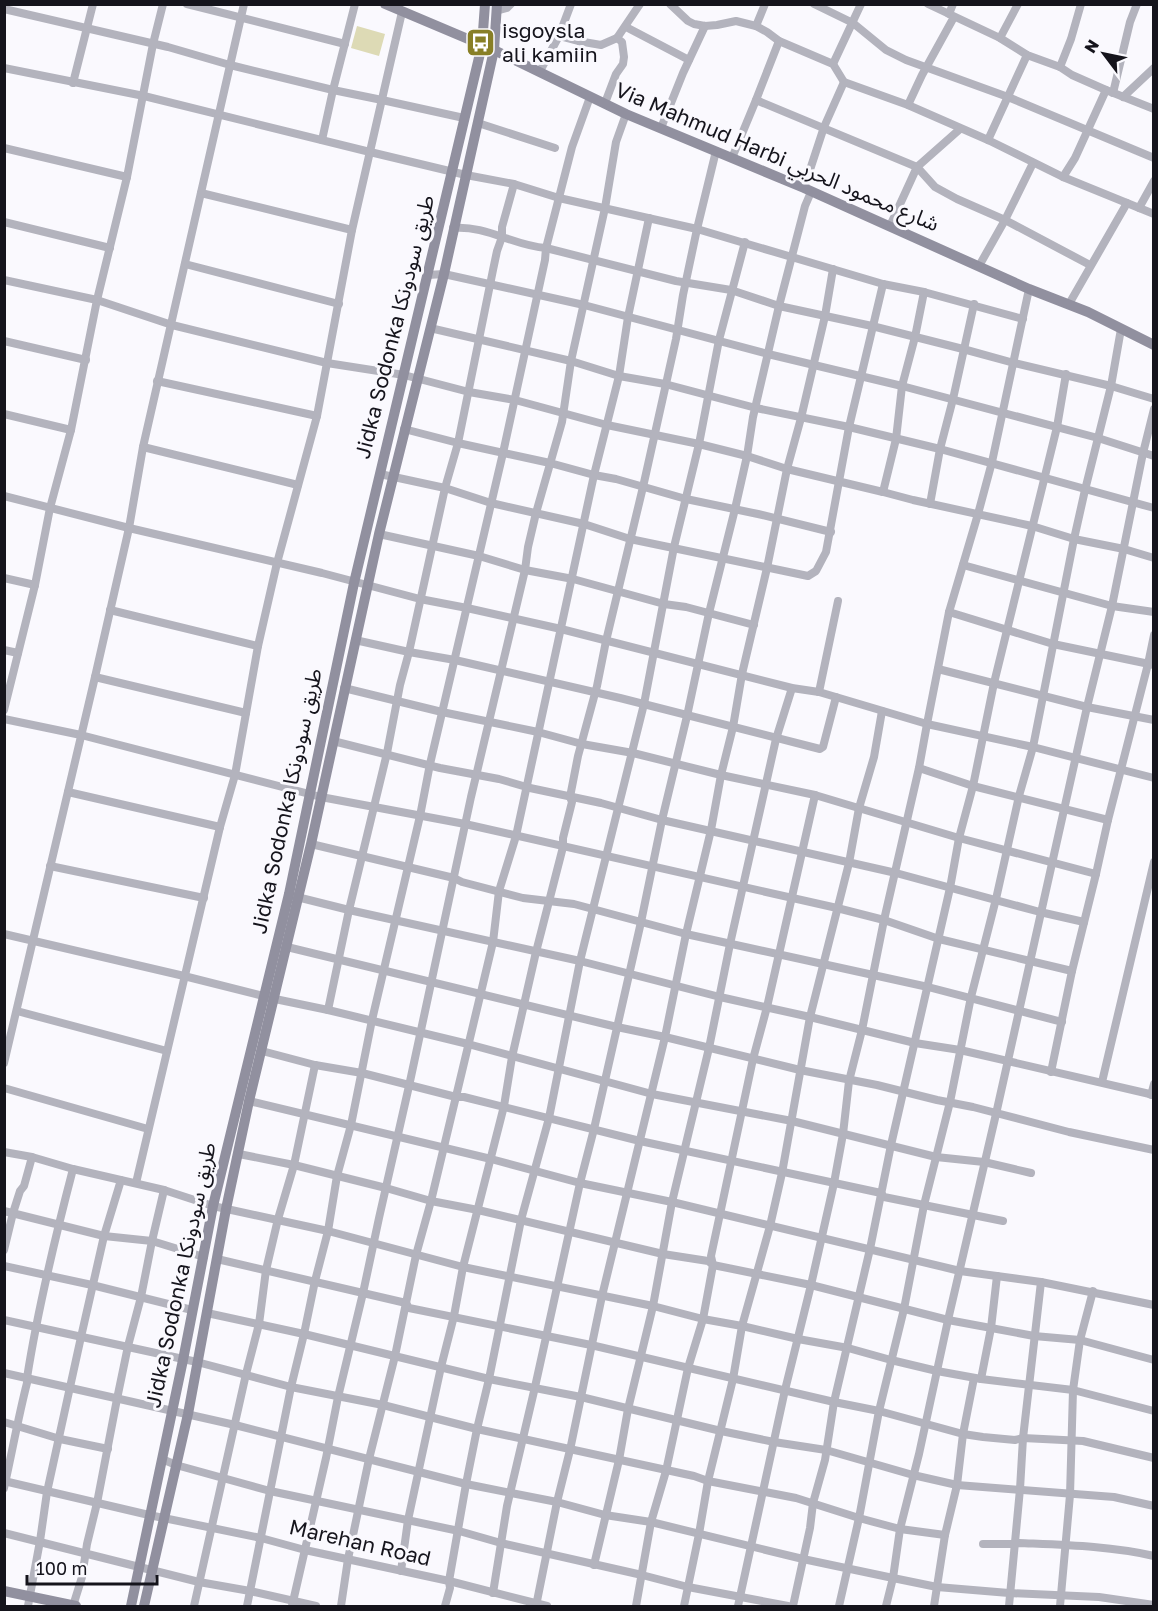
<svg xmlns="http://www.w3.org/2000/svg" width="1158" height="1611" font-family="'Golos Text','Noto Sans Arabic',sans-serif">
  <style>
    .park { fill: #dddab5 }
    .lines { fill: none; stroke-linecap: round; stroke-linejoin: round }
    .street { stroke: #b3b3bd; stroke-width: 8 }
    .secondary { stroke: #91909f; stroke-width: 10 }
    .labels { text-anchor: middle; stroke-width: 6; stroke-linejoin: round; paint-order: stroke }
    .poi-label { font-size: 21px; fill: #15141c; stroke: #faf9fe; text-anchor: start }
    .street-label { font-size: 21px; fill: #15141c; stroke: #faf9fe }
  </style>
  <rect width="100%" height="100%" fill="#faf9fe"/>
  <path class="park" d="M357 26 385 34 379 56 351 48Z"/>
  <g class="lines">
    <g class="street">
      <path d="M187 4 345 44"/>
      <path d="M670 4 688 21 694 24 705 26 717 25 736 21 756 26 767 32 779 41 833 64 844 82 908 105 988 140 1063 177 1154 214"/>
      <path d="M814 4 853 23 886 50 906 60 1008 97 1154 158"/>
      <path d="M928 4 1000 38 1027 55 1060 67 1072 75 1106 90 1154 109"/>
      <path d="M4 9 168 47 230 65 333 90 382 100 464 118"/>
      <path d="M496 11 507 8 511 4"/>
      <path d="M949 14 953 4"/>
      <path d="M756 26 765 4"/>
      <path d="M626 27 689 60"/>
      <path d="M559 36 578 41 601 45 617 38"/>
      <path d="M1000 38 1018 4"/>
      <path d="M833 64 861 4"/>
      <path d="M1060 67 1071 39 1081 4"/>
      <path d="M4 68 144 96 370 152 466 175 514 184 559 198 697 229 883 284 924 292 1023 319"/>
      <path d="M540 71 559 36 571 4"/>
      <path d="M73 83 93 4"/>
      <path d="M1113 93 1130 22 1137 4"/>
      <path d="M1123 97 1154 68"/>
      <path d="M756 100 779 41"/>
      <path d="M605 103 616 74 623 64 624 57 622 42 617 38 640 4"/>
      <path d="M908 105 922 75 954 17"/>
      <path d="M478 123 555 148"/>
      <path d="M661 128 683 73 705 26"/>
      <path d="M322 140 333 90 355 4"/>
      <path d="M988 140 1027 55"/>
      <path d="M4 148 127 177"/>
      <path d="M732 158 756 100 917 167 935 187 957 199 1005 220 1090 265"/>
      <path d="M1063 177 1075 158 1106 90"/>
      <path d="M804 188 824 127 844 82"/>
      <path d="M201 193 352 230"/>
      <path d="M1139 208 1154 181"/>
      <path d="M4 222 110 248"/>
      <path d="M890 226 917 167 960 129"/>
      <path d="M453 228C486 225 514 246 546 248L676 281 731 290 779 306 872 326 963 349 1014 363 1111 386 1154 399"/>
      <path d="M185 264 339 304"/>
      <path d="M979 266 1005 220 1033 163"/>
      <path d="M428 275 444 274 584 305 768 354 902 386 1098 438 1154 456"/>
      <path d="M4 280 97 300 172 325 327 363 404 375 469 392 515 400 607 425 699 444 747 456 787 469 883 492 913 500 1032 526 1074 539 1124 549 1154 558"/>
      <path d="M1069 304 1127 203"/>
      <path d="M430 328 571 361 619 376 665 384 756 408 849 427 940 449 1154 508"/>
      <path d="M4 341 86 360"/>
      <path d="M157 381 317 416"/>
      <path d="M4 414 71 430"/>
      <path d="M404 429 458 443 550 463 594 475 616 479 686 499 758 514 831 532"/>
      <path d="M143 447 298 485"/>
      <path d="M380 474 445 488 491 503 584 524 630 539 808 576 816 571 826 552 849 427 883 284"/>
      <path d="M883 492 896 439 902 386 915 337 924 292"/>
      <path d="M4 496 129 528 322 573 420 599 467 608 561 629 792 688 819 692 927 724 1033 747 1154 778"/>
      <path d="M930 504 940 449 953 399 974 304"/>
      <path d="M379 534 479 556 525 570 573 579 664 604 686 607 754 625"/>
      <path d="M963 565 1112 606 1154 612"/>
      <path d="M4 578 35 585"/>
      <path d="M110 610 258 646"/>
      <path d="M949 612 1053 644 1154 665"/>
      <path d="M355 640 409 652 455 660 620 698 820 749 823 747 836 697"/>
      <path d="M4 650 18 653"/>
      <path d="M938 669 1087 707 1154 720"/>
      <path d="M95 677 246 713"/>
      <path d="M344 688 442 712 538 732 582 744 633 753 721 775 815 795 959 838 1096 874"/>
      <path d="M819 692 838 601"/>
      <path d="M4 710 35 585 50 508 71 430 97 300 127 177 153 44 163 4"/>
      <path d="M4 719 81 735 321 797 465 824 837 908 884 920 939 939 1072 971"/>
      <path d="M333 741 440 768 499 779 530 788 601 803 662 820 896 873 1040 912 1084 922"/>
      <path d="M919 768 973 786 1108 820"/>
      <path d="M68 792 220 827"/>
      <path d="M311 844 454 878 462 882 523 898 574 904 686 934 928 987 1062 1022"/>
      <path d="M50 866 204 898"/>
      <path d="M293 896 349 910 580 961 720 997 810 1017 915 1043 960 1050 1154 1095"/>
      <path d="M4 934 184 976 275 999 328 1010 468 1044 652 1094 792 1121 936 1157 984 1162 1031 1173"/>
      <path d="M287 947 617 1027 665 1037 800 1070 877 1085 937 1100 973 1107 1069 1132 1154 1150"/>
      <path d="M328 1010 349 910 387 753 400 685 409 652 445 488 458 443 493 270 497 251 502 237V227L514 184"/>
      <path d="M17 1011 167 1051"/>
      <path d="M262 1051 315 1065 362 1073 456 1097H464L640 1141 881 1193 884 1197 1003 1221"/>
      <path d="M4 1063 95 677 129 528 143 447 244 4"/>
      <path d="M1051 1072 1072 971 1096 874 1108 820 1148 664 1154 635"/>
      <path d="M1102 1082 1154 862"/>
      <path d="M4 1088 148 1129"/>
      <path d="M1151 1095 1154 1084"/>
      <path d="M249 1101 491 1159 580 1183 672 1202 960 1271 1041 1282 1154 1305"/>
      <path d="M4 1152 32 1157 73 1169 164 1190 213 1206 328 1231 463 1267 653 1306 703 1319 742 1326 798 1339 848 1348 891 1360 937 1371 981 1379 1073 1390 1154 1411"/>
      <path d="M239 1154 294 1165 386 1188 431 1201 478 1210 663 1254 708 1261 713 1265 811 1285 948 1320 1034 1336 1080 1340 1154 1360"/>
      <path d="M136 1183 220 827 235 775 258 646 277 563 317 416 352 230 402 12"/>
      <path d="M4 1211 104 1236 152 1241 204 1257"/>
      <path d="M4 1250 13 1213 20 1191 24 1186 32 1157"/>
      <path d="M217 1259 406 1303 409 1308 591 1345 834 1402 879 1411 963 1434 983 1437 1015 1440 1023 1438 1083 1441 1154 1458"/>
      <path d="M4 1266 92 1285 192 1310"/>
      <path d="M207 1313 304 1334 489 1379 581 1397 721 1431 774 1442 826 1450 913 1475 957 1485 1114 1497 1154 1506"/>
      <path d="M4 1320 197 1362 291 1387 383 1405 477 1429 694 1476 708 1481 796 1498 859 1518 900 1529 945 1535"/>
      <path d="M4 1373 235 1425 466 1484 557 1502 605 1515 651 1522 803 1559 893 1578 937 1587 1009 1593 1099 1597 1154 1605"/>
      <path d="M981 1379 991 1328 997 1276"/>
      <path d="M4 1422 60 1439 108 1449"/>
      <path d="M162 1459 176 1465 270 1491 459 1531 501 1543 642 1575 688 1587 788 1606"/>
      <path d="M4 1481 149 1515 261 1538 305 1550 449 1581 547 1606"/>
      <path d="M4 1488C12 1453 18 1418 27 1383V1378C38 1307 55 1238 73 1169"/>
      <path d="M4 1533 199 1582 250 1591 316 1606"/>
      <path d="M983 1544H1014L1019 1543C1064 1545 1110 1546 1154 1556"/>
      <path d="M594 1565 619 1460 628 1409 653 1306 672 1202 709 1048 730 944 776 739 792 688"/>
      <path d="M401 1571 408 1520 441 1367 454 1316 463 1267 504 1106 512 1057 536 952 563 847V838L572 802 570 797 578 756 597 686 606 641 643 487 676 339 683 295 697 229 716 151"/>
      <path d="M493 1593 507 1506 535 1387 580 1183 594 1129 641 922 662 820 687 716 709 613 735 509 747 456 753 417 779 306 805 206 811 192"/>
      <path d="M28 1606 40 1541 47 1492 81 1337 104 1236 121 1180"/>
      <path d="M73 1606 82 1577 87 1544 97 1503 117 1399 128 1346 141 1297 152 1241 164 1190"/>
      <path d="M194 1606 246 1374 259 1324 266 1270 278 1219 294 1165 315 1065"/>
      <path d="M247 1606 291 1387 304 1334 315 1281 328 1231 337 1176 351 1125 372 1020 420 816 430 764 503 453 545 260 546 248 572 147 590 97"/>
      <path d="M292 1606 326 1458 338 1397 363 1293 379 1218 409 1086 471 797 525 570 528 547 536 513 562 422 571 361 605 208 616 142 626 114"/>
      <path d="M341 1606 348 1559 369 1459 395 1356 416 1255 431 1201 493 942 499 891 516 836 594 475 619 376 628 317 649 218"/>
      <path d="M445 1606 450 1588 449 1581 466 1484 477 1429 489 1379 521 1220 549 1118 580 961 644 704 674 547 699 444 719 340 745 242"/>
      <path d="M536 1606 557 1502 570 1450 602 1296 665 1037 686 934 711 830 721 775 733 727 742 674 767 568 787 469 801 418 825 316 833 269"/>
      <path d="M636 1606 651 1522 666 1471 688 1368 703 1319 713 1265 711 1256 720 1214 753 1059 767 1007 815 795"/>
      <path d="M684 1606 699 1534 708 1481 733 1379 742 1326 770 1226 782 1173 810 1017 849 863 859 808 874 757 882 711"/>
      <path d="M738 1606 785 1390 811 1285 834 1183 843 1134 849 1081 862 1030 884 920 919 768 927 724 949 612 978 514 992 462 1029 289"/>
      <path d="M793 1606 810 1528 813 1503 825 1460 834 1402 870 1249 891 1145 950 888 959 838 973 786 994 683 1057 427 1066 374"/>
      <path d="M839 1606 859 1518 879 1411 904 1309 924 1205 950 1102 971 997 996 899 1019 796 1033 747 1074 539 1085 490 1111 386 1121 329"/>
      <path d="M886 1606 893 1578 900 1529 919 1454 948 1320 996 1114 1087 707 1112 606 1143 453 1154 409"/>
      <path d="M934 1606 945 1535 957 1485 963 1434 974 1378"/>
      <path d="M1009 1606 1020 1489 1023 1438 1041 1282"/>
      <path d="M1060 1606 1070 1495 1073 1390 1080 1340 1093 1291"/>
    </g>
    <g class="secondary">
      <path d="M385 4 494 50 626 114 804 188 1029 289 1088 312 1154 345"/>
      <path d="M4 1591 76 1606"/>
      <path d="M131 1606 183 1360 213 1206 289 894 354 583 482 45 485 4"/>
      <path d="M144 1606 188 1414 226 1209 249 1101 311 844 379 534 444 274 494 50 497 4"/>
    </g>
  </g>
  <defs>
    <symbol id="bus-square" viewBox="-11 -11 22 22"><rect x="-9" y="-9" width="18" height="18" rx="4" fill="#887f26" stroke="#faf9fe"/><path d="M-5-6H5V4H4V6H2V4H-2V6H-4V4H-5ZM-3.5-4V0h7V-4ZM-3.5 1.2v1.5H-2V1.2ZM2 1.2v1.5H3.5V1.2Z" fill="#fff"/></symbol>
  </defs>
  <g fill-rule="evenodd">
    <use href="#bus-square" x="464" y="26" width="33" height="33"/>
  </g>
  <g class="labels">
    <g class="poi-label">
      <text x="502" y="38">isgoysla<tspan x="502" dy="24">ali kamiin</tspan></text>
    </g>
    <g class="street-label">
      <text transform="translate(777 157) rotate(23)" y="7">Via Mahmud Harbi شارع محمود الحربي</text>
      <text transform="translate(395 327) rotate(-76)" y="7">Jidka Sodonka طريق سودونكا</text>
      <text transform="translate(287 801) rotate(-78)" y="7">Jidka Sodonka طريق سودونكا</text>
      <text transform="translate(181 1275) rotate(-78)" y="7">Jidka Sodonka طريق سودونكا</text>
      <text transform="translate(360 1543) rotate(13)" y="7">Marehan Road</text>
    </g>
  </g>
  <rect width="1158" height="1611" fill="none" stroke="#15141c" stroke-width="12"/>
  <g transform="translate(1104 54) rotate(302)" stroke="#faf9fe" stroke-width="4.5" paint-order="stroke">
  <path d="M0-4.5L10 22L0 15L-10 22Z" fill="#15141c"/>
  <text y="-9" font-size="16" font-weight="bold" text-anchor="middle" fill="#15141c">N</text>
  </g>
  <path d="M27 1575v9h130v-9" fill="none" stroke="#15141c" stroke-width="3"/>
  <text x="36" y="1575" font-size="18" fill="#15141c" stroke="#faf9fe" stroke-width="4.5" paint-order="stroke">100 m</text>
</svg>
